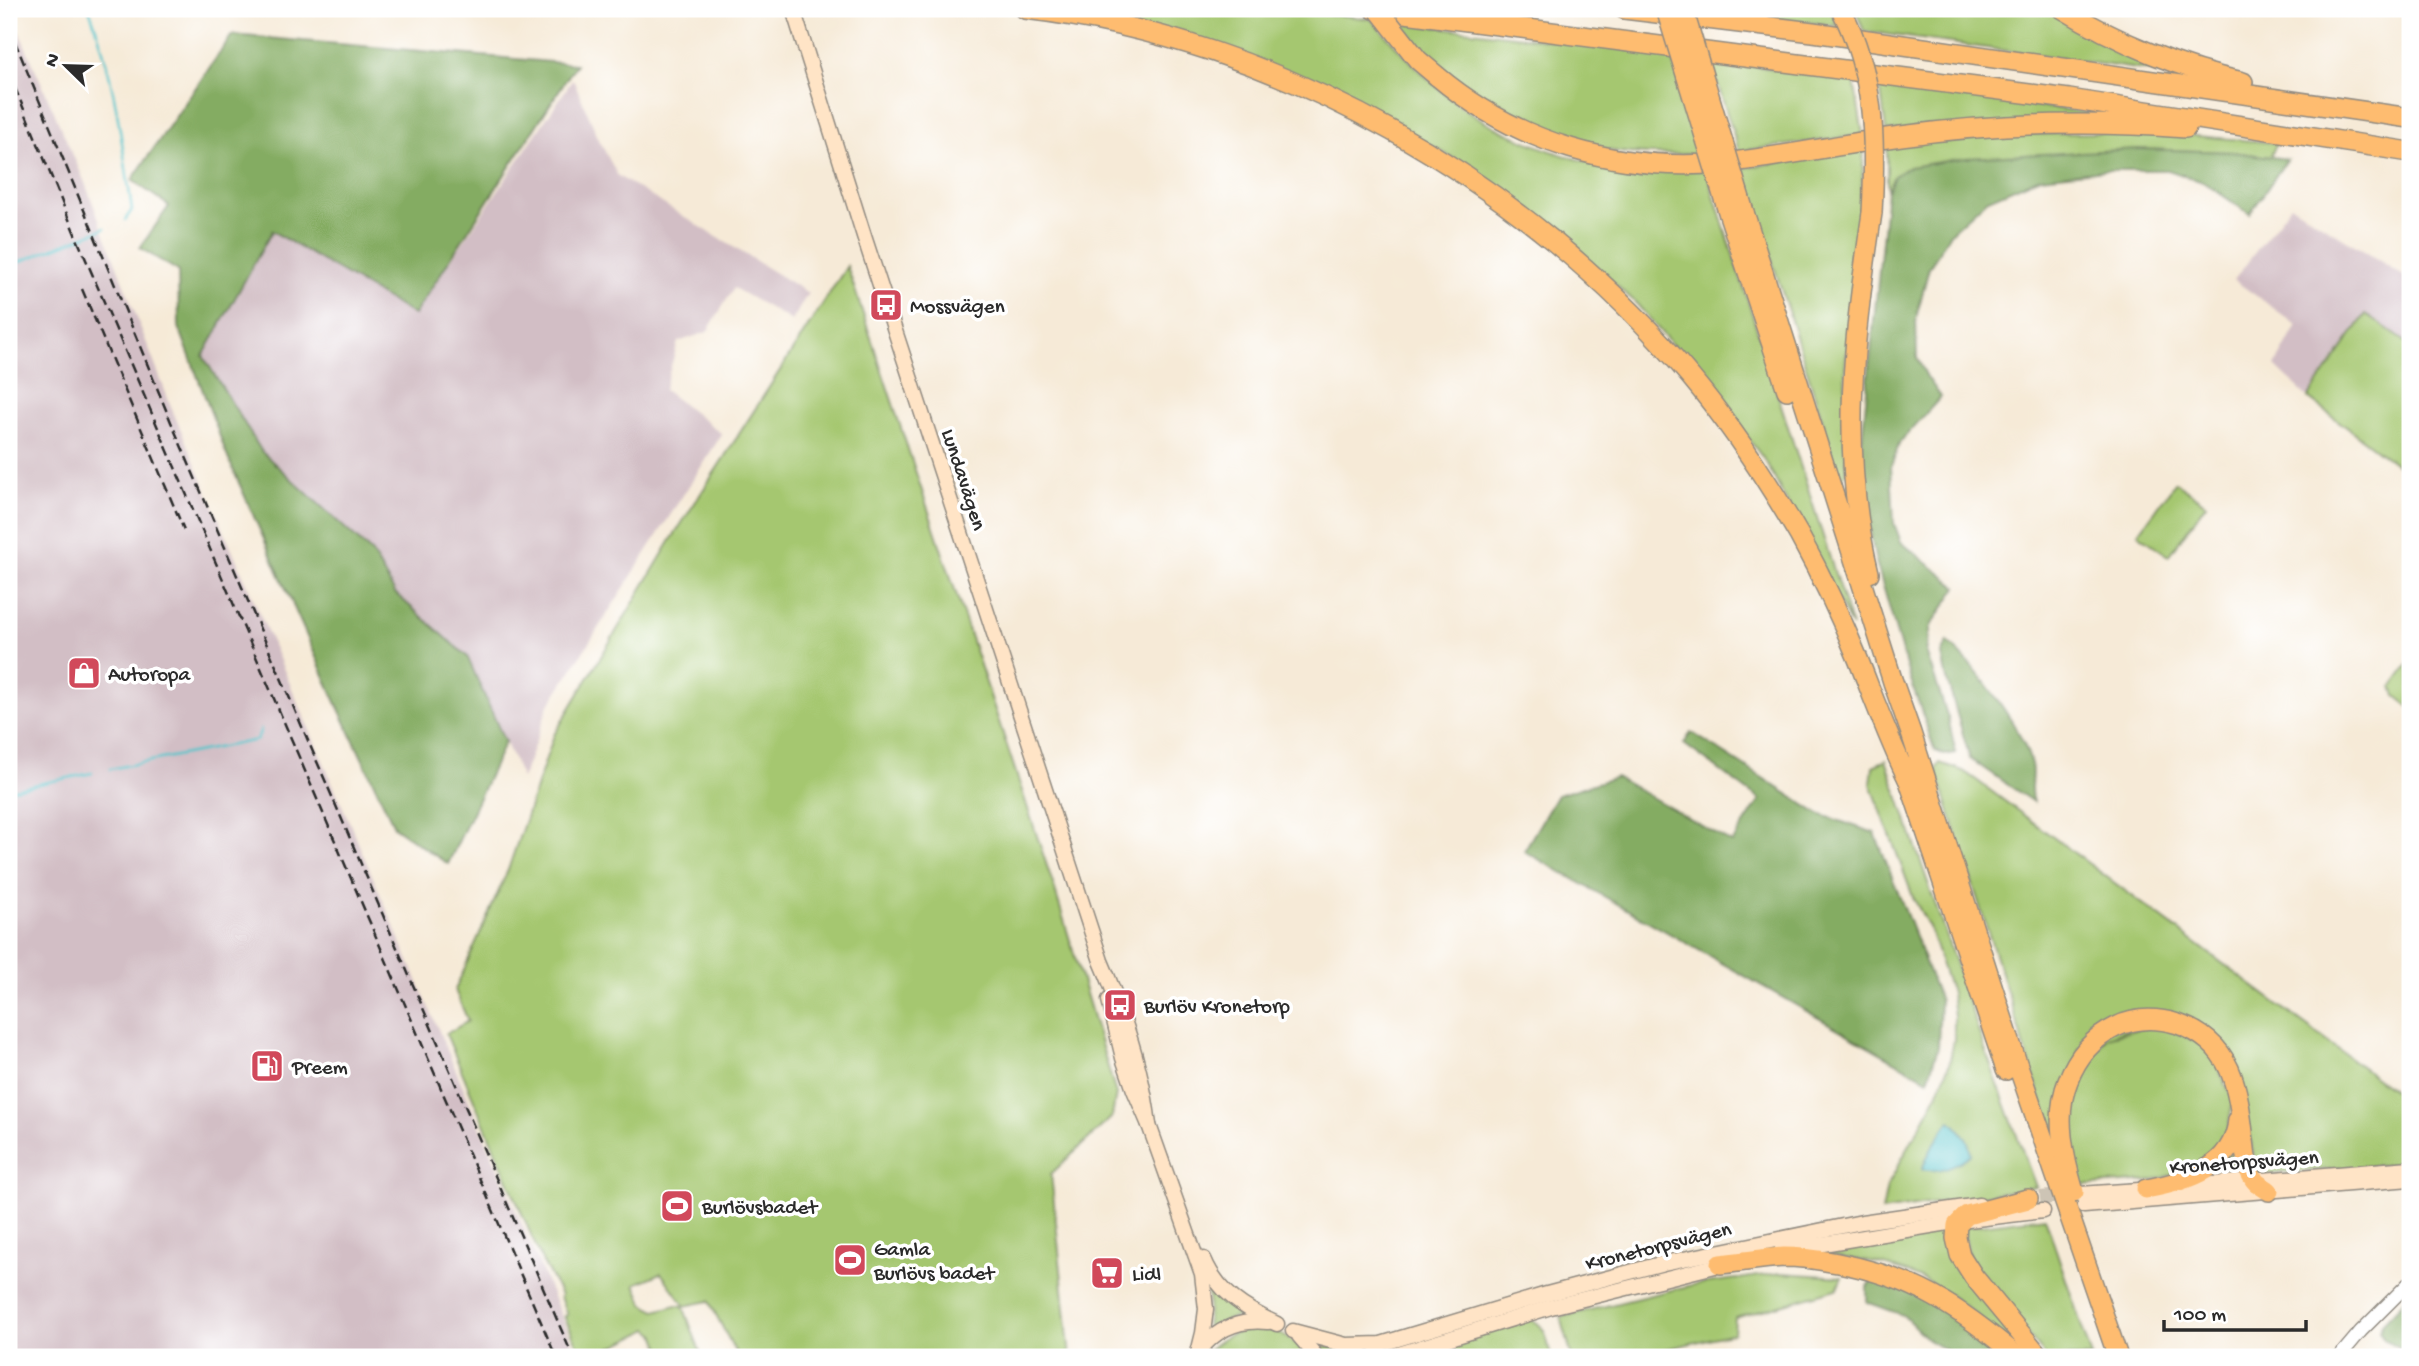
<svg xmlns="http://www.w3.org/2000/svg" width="2419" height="1366" font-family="'Gochi Hand',sans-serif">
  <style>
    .industrial { fill: #d2bec5 }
    .green { fill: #a5c770; stroke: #68794e; stroke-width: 2 }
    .forest { fill: #84ac62; stroke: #586c46; stroke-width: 2 }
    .water { fill: #56c4cb; stroke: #40787b; stroke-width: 2 }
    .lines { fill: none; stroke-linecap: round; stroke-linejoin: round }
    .stream { stroke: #56c4cb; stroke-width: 2.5 }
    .secondary-tunnel { stroke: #cdc4b5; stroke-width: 14; stroke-dasharray: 14 7; stroke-linecap: butt }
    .tertiary-casing { stroke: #908a81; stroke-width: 15 }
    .secondary-casing { stroke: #908a81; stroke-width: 17 }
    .motorway-casing { stroke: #908a81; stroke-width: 22 }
    .tertiary { stroke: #fff; stroke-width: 12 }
    .secondary { stroke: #ffe4c6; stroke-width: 14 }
    .motorway { stroke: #febc70; stroke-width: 19 }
    .rail { stroke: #2b2b2b; stroke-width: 2.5; stroke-dasharray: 10 5; stroke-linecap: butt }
    .motorway-bridge-casing { stroke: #908a81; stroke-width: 22; stroke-linecap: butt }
    .motorway-bridge { stroke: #febc70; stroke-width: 19 }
    .labels { text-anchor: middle; stroke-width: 7; stroke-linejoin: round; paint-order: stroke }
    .poi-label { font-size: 21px; fill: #2b2b2b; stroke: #fff; text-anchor: start }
    .street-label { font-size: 21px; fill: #2b2b2b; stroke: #fff }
  </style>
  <rect width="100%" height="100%" fill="#fff"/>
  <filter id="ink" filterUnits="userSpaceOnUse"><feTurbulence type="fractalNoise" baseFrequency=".0143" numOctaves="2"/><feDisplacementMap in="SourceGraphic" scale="14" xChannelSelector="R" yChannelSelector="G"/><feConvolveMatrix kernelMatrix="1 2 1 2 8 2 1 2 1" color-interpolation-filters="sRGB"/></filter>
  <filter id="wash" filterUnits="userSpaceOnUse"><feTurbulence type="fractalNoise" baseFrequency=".00686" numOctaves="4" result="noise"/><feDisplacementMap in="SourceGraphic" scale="28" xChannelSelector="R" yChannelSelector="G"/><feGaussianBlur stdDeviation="1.57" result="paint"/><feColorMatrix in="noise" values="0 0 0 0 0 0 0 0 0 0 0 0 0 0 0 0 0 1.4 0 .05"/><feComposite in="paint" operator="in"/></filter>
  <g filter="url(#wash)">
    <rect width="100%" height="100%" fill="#f6ead7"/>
    <g class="industrial">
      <path d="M9 9 83 178 174 414 579 1357H9Z"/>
      <path d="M573 79 600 142 618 176 808 293 792 321 734 288 707 332 678 342 664 390 722 434 548 707 522 779 467 656 395 593 372 553 262 452 203 356 272 231 414 315Z"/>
      <path d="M2291 205 2410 280V345L2366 314 2308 398 2275 366 2297 325 2234 280Z"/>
    </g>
    <g class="green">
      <path d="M1062 9H1285L1371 19C1398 48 1423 77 1454 101 1494 132 1566 161 1616 167 1645 171 1676 169 1706 170L1852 627 1766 462 1713 392 1635 302 1541 218 1453 158 1349 99Z"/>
      <path d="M1695 9H1830L1838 26Z"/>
      <path d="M1855 9H2053L2117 42 2209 79 1864 31Z"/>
      <path d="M1402 23 1671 54 1703 154C1670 154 1634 156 1602 149 1528 133 1443 87 1402 23Z"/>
      <path d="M1710 60 1854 80 1863 135 1739 151Z"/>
      <path d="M1880 84 2123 118 1886 131Z"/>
      <path d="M2151 132 2277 143 2270 157 2233 152 2138 149 1894 176 1887 191V147L1983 135Z"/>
      <path d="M1864 149 1860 212 1845 368 1846 472 1842 478 1836 471 1825 428 1743 168Z"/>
      <path d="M847 266 1054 887 1116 1094 1112 1117 1051 1174 1070 1357H738L709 1301 685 1306 661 1273 635 1284 643 1303 655 1311 677 1305 683 1306 702 1357H665L655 1334 649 1329 592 1357H583L564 1316 567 1315 560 1297 561 1295 542 1261 446 1034 468 1021 455 990 508 870 554 735 671 540Z"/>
      <path d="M2366 314 2410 345V447L2397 465 2308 398Z"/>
      <path d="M2176 482 2206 504 2169 556 2138 534Z"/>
      <path d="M2410 662V707L2396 696 2393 686Z"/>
      <path d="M1886 760 1984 1047 2036 1187 1882 1211 1887 1186 1936 1097 1949 1065 1954 1039V1016L1951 993 1929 927 1913 897 1871 784 1873 766Z"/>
      <path d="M1940 763 1963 771 1975 779 2398 1094 2410 1105V1163L2257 1175 2239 1078 2164 1014 2079 1049 2061 1161 1936 769Z"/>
      <path d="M2158 1024 2208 1047 2233 1099 2227 1137 2203 1166 2151 1181 2079 1186 2070 1151 2071 1085 2107 1037Z"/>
      <path d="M2238 1137 2247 1179 2194 1182Z"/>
      <path d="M2045 1217 2092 1357H2046L1970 1265 1963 1227Z"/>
      <path d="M1950 1228 2031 1357H2027C1994 1331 1960 1298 1922 1279 1887 1261 1844 1258 1806 1252Z"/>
      <path d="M1781 1273 1842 1277 1837 1289 1735 1318 1734 1333 1633 1357H1572L1561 1317 1692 1285Z"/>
      <path d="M1209 1280 1249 1314 1226 1320 1207 1332Z"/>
      <path d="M1532 1306 1373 1357H1327L1320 1345 1336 1349Z"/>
      <path d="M1528 1319C1547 1323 1547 1341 1551 1357H1400Z"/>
      <path d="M1258 1328C1281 1331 1294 1340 1309 1357H1203C1218 1338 1234 1331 1258 1328Z"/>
    </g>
    <g class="forest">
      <path d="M232 35 576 64 414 315 272 231 203 356 262 452 372 553 395 593 467 656 505 742 448 864 395 828 339 709 228 458 179 327 178 271 140 248 169 206 132 180Z"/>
      <path d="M2138 149 2233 152 2287 159 2250 214 2203 182 2168 170H2105L2040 177 1986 200 1951 232 1929 268 1916 318 1917 358 1927 377 1941 397 1900 442 1891 466 1894 523 1901 542 1957 587 1931 626 1926 652 1948 718 1956 753 1944 755 1935 751 1907 669 1875 558 1865 503 1862 440 1887 191 1894 176 1909 167 1965 158Z"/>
      <path d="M1948 642C1976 667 2022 727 2031 764 2034 777 2028 788 2033 802L1970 759 1946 676 1942 654Z"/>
      <path d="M1691 732 1819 814 1875 833 1940 1001 1938 1047 1928 1080 1524 851 1557 795 1616 777 1732 843 1760 800 1684 744Z"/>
      <path d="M1874 1278 1884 1279 1961 1319 2007 1357H1958L1928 1340 1903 1315 1867 1302V1287Z"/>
      <path d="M2410 1295V1354L2384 1339 2379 1331 2382 1324Z"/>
    </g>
    <path class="water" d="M1951 1121C1962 1131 1969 1140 1971 1154 1959 1164 1938 1174 1923 1169 1923 1161 1945 1125 1951 1121Z"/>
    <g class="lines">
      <g class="stream">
        <path d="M89 9C114 72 122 142 132 210L125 220"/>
        <path d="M9 266 105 228"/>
        <path d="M110 769 257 740 261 729"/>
        <path d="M9 790 92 773"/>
      </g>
    </g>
  </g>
  <g filter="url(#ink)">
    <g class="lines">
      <path class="secondary-tunnel" d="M2040 1198 2072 1195"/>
      <defs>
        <path id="tertiary" d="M2339 1357 2361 1331 2410 1282"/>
        <g id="secondary">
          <path d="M793 9 864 236 1101 961C1124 1014 1142 1067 1149 1125"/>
          <path d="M1109 1000 1123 1058 1134 1090 1149 1125 1202 1274 1206 1309 1203 1333 1198 1353"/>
          <path d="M2175 1187 2410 1168"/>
          <path d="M2080 1194 2154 1189"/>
          <path d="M2084 1206 2410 1179"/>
          <path d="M1781 1251 1960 1221 2043 1211"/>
          <path d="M1204 1259C1218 1293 1245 1309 1277 1324"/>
          <path d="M1293 1331 1346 1345 1381 1344 1547 1294 1664 1263 1862 1222 1979 1205"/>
          <path d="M1299 1336 1317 1357"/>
          <path d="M1200 1350C1217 1328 1241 1319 1268 1322"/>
          <path d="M1389 1357 1551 1307 1727 1263"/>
        </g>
        <g id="motorway">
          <path d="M1025 9C1280 39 1526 181 1690 376 1732 426 1767 480 1799 535 1821 575 1841 617 1858 659 1874 699 1889 740 1908 779"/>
          <path d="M1374 9 2069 99 2410 152"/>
          <path d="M1624 9 1813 32 2410 118"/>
          <path d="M2063 9C2115 41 2183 70 2243 82"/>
          <path d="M1437 76C1518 144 1618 172 1723 163 1783 157 1841 144 1901 136 1996 123 2090 121 2186 128"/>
          <path d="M1744 212 1893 682 1911 733 2014 1054 2118 1357"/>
          <path d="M1729 215 1787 390"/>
          <path d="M1869 573C1839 451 1854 335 1872 213"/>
          <path d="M1904 766 2006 1070"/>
          <path d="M2146 1189C2185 1182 2234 1168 2238 1120"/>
          <path d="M2074 1192C2064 1158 2054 1115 2068 1081 2077 1057 2093 1038 2116 1027 2136 1017 2158 1018 2178 1024 2234 1043 2238 1090 2244 1141 2246 1154 2246 1172 2256 1182 2259 1185 2265 1188 2269 1191"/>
          <path d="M2028 1199 1967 1215 1957 1225 1956 1238 1960 1255 1974 1277 2040 1357"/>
          <path d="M1720 1264C1741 1262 1763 1258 1784 1257 1803 1257 1820 1260 1838 1263 1914 1277 1960 1308 2018 1357"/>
        </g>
      </defs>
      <use href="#tertiary" class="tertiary-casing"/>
      <use href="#secondary" class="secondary-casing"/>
      <use href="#motorway" class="motorway-casing"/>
      <use href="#tertiary" class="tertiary"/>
      <use href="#secondary" class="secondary"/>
      <use href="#motorway" class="motorway"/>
      <g class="rail">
        <path d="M9 27 171 422 573 1357"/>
        <path d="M9 73 75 234 556 1357"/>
        <path d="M82 289 184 530"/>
      </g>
      <defs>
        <g id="motorway-bridge">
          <path d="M1378 9 1418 60 1437 76"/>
          <path d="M1666 9 1729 215"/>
          <path d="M1683 9 1744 212"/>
          <path d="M1841 9C1875 75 1876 140 1872 213"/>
        </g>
      </defs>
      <use href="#motorway-bridge" class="motorway-bridge-casing"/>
      <use href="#motorway-bridge" class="motorway-bridge"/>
    </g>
  </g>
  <defs>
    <symbol id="bus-square" viewBox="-11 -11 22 22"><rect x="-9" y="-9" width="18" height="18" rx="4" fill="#d1495b" stroke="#fff"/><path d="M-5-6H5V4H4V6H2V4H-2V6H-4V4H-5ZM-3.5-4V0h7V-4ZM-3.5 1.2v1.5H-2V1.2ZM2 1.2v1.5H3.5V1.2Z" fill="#fff"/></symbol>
    <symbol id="shop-square" viewBox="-11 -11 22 22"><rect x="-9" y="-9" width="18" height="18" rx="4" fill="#d1495b" stroke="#fff"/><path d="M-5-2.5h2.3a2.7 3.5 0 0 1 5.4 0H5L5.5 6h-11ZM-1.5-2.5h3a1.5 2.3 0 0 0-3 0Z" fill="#fff"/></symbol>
    <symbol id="fuel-square" viewBox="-11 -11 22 22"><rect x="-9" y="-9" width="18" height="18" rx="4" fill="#d1495b" stroke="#fff"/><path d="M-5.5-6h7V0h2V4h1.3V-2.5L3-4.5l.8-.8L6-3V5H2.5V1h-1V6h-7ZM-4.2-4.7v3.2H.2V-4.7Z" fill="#fff"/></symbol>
    <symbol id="stadium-square" viewBox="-11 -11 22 22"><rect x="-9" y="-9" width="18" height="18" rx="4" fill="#d1495b" stroke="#fff"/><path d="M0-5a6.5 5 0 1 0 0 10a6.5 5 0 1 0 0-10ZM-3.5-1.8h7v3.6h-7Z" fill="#fff"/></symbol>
    <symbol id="supermarket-square" viewBox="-11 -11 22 22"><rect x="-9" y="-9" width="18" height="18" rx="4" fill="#d1495b" stroke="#fff"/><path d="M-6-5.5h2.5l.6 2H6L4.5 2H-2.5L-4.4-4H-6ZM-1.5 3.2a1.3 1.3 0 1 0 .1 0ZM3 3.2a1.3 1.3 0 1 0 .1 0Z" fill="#fff"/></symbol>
  </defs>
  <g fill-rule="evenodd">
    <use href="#bus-square" x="867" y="286" width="38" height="38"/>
    <use href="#shop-square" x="65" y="654" width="38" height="38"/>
    <use href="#bus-square" x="1101" y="986" width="38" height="38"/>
    <use href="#fuel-square" x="248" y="1047" width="38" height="38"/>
    <use href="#stadium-square" x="658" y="1187" width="38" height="38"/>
    <use href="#stadium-square" x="831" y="1241" width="38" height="38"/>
    <use href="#supermarket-square" x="1088" y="1254" width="38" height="38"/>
  </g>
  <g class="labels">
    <g class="poi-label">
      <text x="910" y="312">Mossvägen</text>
      <text x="108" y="680">Autoropa</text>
      <text x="1144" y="1012">Burlöv Kronetorp</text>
      <text x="292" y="1073">Preem</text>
      <text x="702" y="1213">Burlövsbadet</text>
      <text x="874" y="1255">Gamla<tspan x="874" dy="24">Burlövs badet</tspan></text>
      <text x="1132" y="1280">Lidl</text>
    </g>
    <g class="street-label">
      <text transform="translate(965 479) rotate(72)" y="7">Lundavägen</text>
      <text transform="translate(2244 1161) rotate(-4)" y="7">Kronetorpsvägen</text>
      <text transform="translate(1658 1245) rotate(-14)" y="7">Kronetorpsvägen</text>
    </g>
  </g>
  <rect width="2419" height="1366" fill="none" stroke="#fff" stroke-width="35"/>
  <g transform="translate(66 66) rotate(293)" stroke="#ffffff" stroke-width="5" paint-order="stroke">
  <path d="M0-5L12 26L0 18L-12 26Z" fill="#2b2b2b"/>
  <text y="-10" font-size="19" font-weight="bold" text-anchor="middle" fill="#2b2b2b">N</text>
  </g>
  <path d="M2164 1320v10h142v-10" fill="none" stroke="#2b2b2b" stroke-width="3.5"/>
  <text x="2174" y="1320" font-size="21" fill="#2b2b2b" stroke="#ffffff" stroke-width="5" paint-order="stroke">100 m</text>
</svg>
